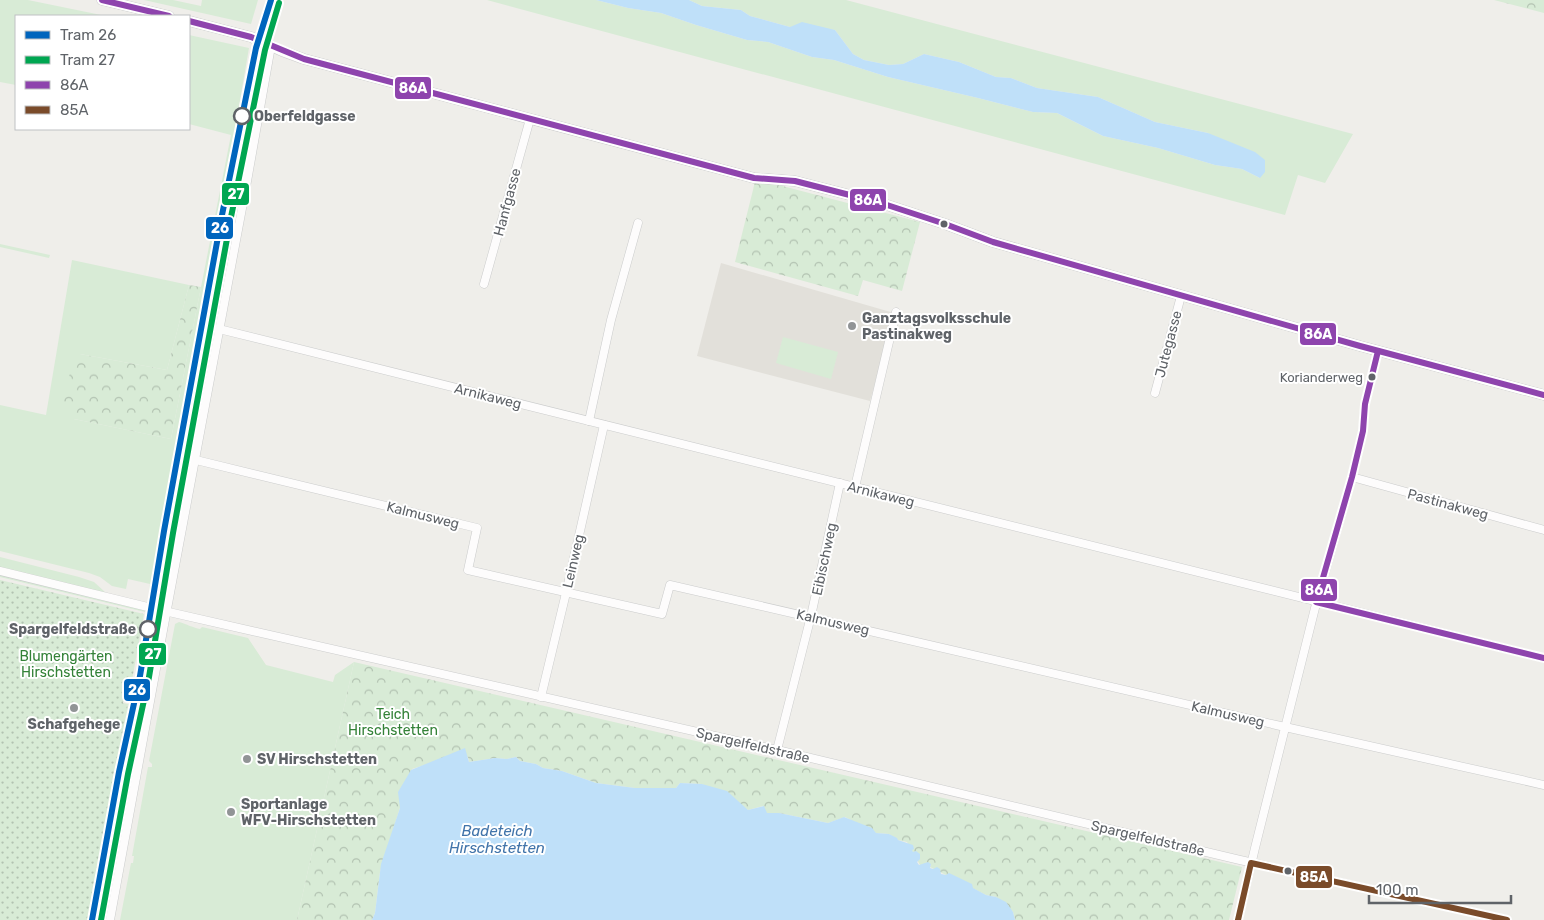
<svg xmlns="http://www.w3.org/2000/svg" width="1544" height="920" font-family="Rubik,sans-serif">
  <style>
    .education { fill: #e2e0da }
    .grass { fill: #d8ebd6 }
    .forest { fill: url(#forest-crowns) }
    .garden { fill: url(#garden-dots) }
    .water { fill: #bfe0f9 }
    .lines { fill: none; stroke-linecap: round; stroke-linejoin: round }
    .minor-casing { stroke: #cbcccc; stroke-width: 9 }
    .tertiary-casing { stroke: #cbcccc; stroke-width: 11 }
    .minor { stroke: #fdfcfc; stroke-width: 8 }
    .tertiary { stroke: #fdfcfc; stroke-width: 10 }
    .bus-1-casing { stroke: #fff; stroke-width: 10 }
    .bus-2-casing { stroke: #fff; stroke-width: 10 }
    .bus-1 { stroke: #8e44ad; stroke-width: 6 }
    .bus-2 { stroke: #7a4b2a; stroke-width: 6 }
    .tram-1-casing { stroke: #fff; stroke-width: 10 }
    .tram-2-casing { stroke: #fff; stroke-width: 10 }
    .tram-1 { stroke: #0065bd; stroke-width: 6 }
    .tram-2 { stroke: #00a651; stroke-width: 6 }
    .stop-dot { fill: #fff; stroke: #5f6368; stroke-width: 2.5 }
    .bus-dot { fill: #5f6368; stroke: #fff; stroke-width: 2 }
    .poi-dot { fill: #919496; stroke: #fff; stroke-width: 2 }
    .labels { text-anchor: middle; stroke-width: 4; stroke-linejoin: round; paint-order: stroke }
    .bus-label { font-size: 13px; fill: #5f6368; stroke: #fff; text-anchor: end }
    .stop-label { font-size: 14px; font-weight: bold; fill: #5f6368; stroke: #fff; text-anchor: start }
    .street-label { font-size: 14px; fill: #5f6368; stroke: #fff }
    .poi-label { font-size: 14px; font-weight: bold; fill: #5f6368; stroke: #fff; text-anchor: start }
    .park-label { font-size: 14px; fill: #348238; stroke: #fff }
    .water-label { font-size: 15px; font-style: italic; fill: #4174aa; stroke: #fff }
    .line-badge { stroke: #fff; stroke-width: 2 }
    .badge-label { font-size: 14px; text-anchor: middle; font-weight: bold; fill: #fff }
  </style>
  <defs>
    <pattern id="forest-crowns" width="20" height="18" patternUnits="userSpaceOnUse" patternTransform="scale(1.25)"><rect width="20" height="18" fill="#d8ebd6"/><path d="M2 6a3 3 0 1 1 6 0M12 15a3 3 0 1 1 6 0" fill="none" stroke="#b2c2b1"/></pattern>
    <pattern id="garden-dots" width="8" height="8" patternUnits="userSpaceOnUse" patternTransform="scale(1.25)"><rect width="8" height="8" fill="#d8ebd6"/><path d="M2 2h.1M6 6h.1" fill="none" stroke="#b2c2b1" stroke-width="1.8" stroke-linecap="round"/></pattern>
  </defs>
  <rect width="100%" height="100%" fill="#efeeea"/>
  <path class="education" d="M721 263 894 313 870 401 697 356Z"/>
  <g class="grass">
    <path d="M0 0H28L106 16H16V85L0 82Z"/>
    <path d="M144 0H173L201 6 202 0H258L251 24Z"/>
    <path d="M487 0H596L628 8 661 13 696 25 747 40 768 42 812 57 834 60 888 77 978 98 1033 112 1057 113 1103 136 1158 148 1215 165 1242 169 1260 178 1208 133 1155 122 1098 97 1037 88 1011 78 996 77 959 62 924 54 903 64 889 65 864 60 853 54 835 30 790 27 750 16 741 10 702 6 689 0H846L1353 134 1325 183 1298 175 1285 215Z"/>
    <path d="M189 35 249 48 235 129 248 132 216 289 161 596 149 593 150 584 128 579 126 589 112 586 100 577 89 573 0 551V405L46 415 72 260 189 285 167 370 80 354 74 419 171 439 231 135 189 124Z"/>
    <path d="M0 244 50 255 49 258 0 247Z"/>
    <path d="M783 337 838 352 831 379 776 363Z"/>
    <path d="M0 557 79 577 94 582 106 593 0 568Z"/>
    <path d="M0 575 145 609V612L0 577Z"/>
    <path d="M179 622C186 624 194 628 200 629L202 627 248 638 266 665 333 682 335 675 354 662 297 920H120L131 863H133L134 856H132L148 767H152V764L149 761 175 624Z"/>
    <path d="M128 704 132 705 131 709 140 712 124 782 102 904 92 902Z"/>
  </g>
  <g class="forest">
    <path d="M1494 0H1544V13Z"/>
    <path d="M755 182 771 183 920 222 902 291 863 280 858 296 735 262Z"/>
    <path d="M189 285 201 287 171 439 74 419 67 412 63 403 72 364 76 357 80 354 167 370Z"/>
    <path d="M354 662 1242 867 1229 920H1015L1013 912 996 897 986 895 930 867 931 864 920 865 907 842 898 840 889 834 876 833 845 817 828 823 779 813H766L763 806 748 810 702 784 680 783 676 788H635L596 783 562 771 543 768 536 764 520 761 516 757 507 759 495 758 469 762 468 757 434 762 412 769 380 872 375 913 372 920H297Z"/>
  </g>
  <path class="garden" d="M0 580 144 614 129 697H124L123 703 128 704 89 920H0Z"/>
  <g class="water">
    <path d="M596 0H689L702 6 741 10 750 16 790 27 802 22 835 30 853 54 864 60 889 65 903 64 924 54 959 62 996 77 1011 78 1037 88 1098 97 1155 122 1208 133 1255 152 1265 160V172L1260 178 1242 169 1215 165 1158 148 1103 136 1057 113 1033 112 978 98 888 77 834 60 812 57 768 42 747 40 696 25 661 13 628 8Z"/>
    <path d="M465 748 469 762 495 758 507 759 516 757 520 761 536 764 543 768 562 771 596 783 635 788H676L680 783 702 784 727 791 748 810 764 806 767 813H779L828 823 844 817 872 828 876 833 889 834 897 838 898 840 913 845 914 849 912 850 913 852 916 851 920 854V859L917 862 919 865 928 862 931 864 930 868 933 869 937 867 940 869 941 874 946 875 949 873 972 884 973 888 986 895 996 897 1006 902 1013 912 1015 920H372L375 913 381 864 400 808 398 792 411 770Z"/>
  </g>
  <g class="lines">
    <defs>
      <g id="minor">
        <path d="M484 284 530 119"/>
        <path d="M219 329 1544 658"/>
        <path d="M1155 393 1181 296"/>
        <path d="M589 421 611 320 638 223"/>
        <path d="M196 460 477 528 468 570 662 614 670 585 1285 727 1544 785"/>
        <path d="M1352 477 1544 530"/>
        <path d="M855 487 896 312"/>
        <path d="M0 571 160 610 777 750 1240 860 1507 920"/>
        <path d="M541 697 566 593 604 425"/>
        <path d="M777 750 811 616 840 483"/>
        <path d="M110 920 164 625 246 187 271 46"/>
        <path d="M1238 920 1255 848 1315 608 1352 477 1363 431 1365 404 1378 351"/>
      </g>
      <g id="tertiary">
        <path d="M102 0 169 16"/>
        <path d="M189 21 251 37 282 51 304 59 754 178 795 181 881 203 945 224 993 242 1360 346 1544 395"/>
      </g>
    </defs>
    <use href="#minor" class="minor-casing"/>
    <use href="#tertiary" class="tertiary-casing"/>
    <use href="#minor" class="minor"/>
    <use href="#tertiary" class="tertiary"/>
    <defs>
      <g id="bus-1">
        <path d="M102 0 169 16"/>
        <path d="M189 21 251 37 304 59 754 178 795 181 881 203 945 224 993 242 1360 346 1544 395"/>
        <path d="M1378 351 1365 404 1363 431 1352 477 1316 602 1544 658"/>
      </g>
      <path id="bus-2" d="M1238 920 1251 863 1507 920"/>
    </defs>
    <use href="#bus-1" class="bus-1-casing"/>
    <use href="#bus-2" class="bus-2-casing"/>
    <use href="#bus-1" class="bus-1"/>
    <use href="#bus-2" class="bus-2"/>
    <defs>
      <path id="tram-1" d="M92 920 119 772 140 676 164 531 222 215 256 48 271 0"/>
      <path id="tram-2" d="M101 920 128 774 149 677 173 533 231 217 265 50 279 3"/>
    </defs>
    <use href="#tram-1" class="tram-1-casing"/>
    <use href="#tram-2" class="tram-2-casing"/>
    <use href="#tram-1" class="tram-1"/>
    <use href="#tram-2" class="tram-2"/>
  </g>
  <g class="stop-dot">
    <circle cx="242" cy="116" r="8"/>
    <circle cx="148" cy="629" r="8"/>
  </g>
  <g class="bus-dot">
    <circle cx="944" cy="224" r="4.5"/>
    <circle cx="1372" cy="377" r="4.5"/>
    <circle cx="1288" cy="871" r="4.5"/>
  </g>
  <g class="poi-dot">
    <circle cx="852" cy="326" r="5"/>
    <circle cx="74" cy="708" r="5"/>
    <circle cx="247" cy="759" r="5"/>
    <circle cx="231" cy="812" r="5"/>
  </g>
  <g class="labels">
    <g class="bus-label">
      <text x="1363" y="382">Korianderweg</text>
    </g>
    <g class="stop-label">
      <text x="254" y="121">Oberfeldgasse</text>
      <text x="136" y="634" text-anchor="end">Spargelfeldstraße</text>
    </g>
    <g class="street-label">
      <text transform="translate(507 202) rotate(-75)" y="5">Hanfgasse</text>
      <text transform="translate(1168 344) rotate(-75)" y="5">Jutegasse</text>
      <text transform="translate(488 396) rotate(14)" y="5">Arnikaweg</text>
      <text transform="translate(881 494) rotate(14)" y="5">Arnikaweg</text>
      <text transform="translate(1448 504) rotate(15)" y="5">Pastinakweg</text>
      <text transform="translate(423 515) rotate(14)" y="5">Kalmusweg</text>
      <text transform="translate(824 559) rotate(-78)" y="5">Eibischweg</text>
      <text transform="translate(573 561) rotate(-77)" y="5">Leinweg</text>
      <text transform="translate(833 622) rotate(13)" y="5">Kalmusweg</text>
      <text transform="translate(1228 714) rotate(13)" y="5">Kalmusweg</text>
      <text transform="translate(753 745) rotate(13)" y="5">Spargelfeldstraße</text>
      <text transform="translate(1148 838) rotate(13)" y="5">Spargelfeldstraße</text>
    </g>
    <g class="poi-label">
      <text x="862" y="323">Ganztagsvolksschule<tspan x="862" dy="16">Pastinakweg</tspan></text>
      <text x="74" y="729" text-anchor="middle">Schafgehege</text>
      <text x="257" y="764">SV Hirschstetten</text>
      <text x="241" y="809">Sportanlage<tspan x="241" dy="16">WFV-Hirschstetten</tspan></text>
    </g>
    <g class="park-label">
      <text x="66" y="661">Blumengärten<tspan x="66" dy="16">Hirschstetten</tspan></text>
      <text x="393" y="719">Teich<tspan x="393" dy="16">Hirschstetten</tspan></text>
    </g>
    <g class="water-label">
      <text x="497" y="836">Badeteich<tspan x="497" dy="17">Hirschstetten</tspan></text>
    </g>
  </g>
  <g class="line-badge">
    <rect x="394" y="76" width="38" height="24" rx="5" fill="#8e44ad"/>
    <rect x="221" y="182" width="29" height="24" rx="5" fill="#00a651"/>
    <rect x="849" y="188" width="38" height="24" rx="5" fill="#8e44ad"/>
    <rect x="205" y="216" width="29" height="24" rx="5" fill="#0065bd"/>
    <rect x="1299" y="322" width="38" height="24" rx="5" fill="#8e44ad"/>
    <rect x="1300" y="578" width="38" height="24" rx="5" fill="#8e44ad"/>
    <rect x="138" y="642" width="29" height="24" rx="5" fill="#00a651"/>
    <rect x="123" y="678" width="28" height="24" rx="5" fill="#0065bd"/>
    <rect x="1295" y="865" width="38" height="24" rx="5" fill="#7a4b2a"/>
  </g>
  <g class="badge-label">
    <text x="413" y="93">86A</text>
    <text x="236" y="199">27</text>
    <text x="868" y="205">86A</text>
    <text x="220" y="233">26</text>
    <text x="1318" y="339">86A</text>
    <text x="1319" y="595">86A</text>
    <text x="153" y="659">27</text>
    <text x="137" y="695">26</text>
    <text x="1314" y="882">85A</text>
  </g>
  <rect x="15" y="15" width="175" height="115" fill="#ffffff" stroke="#bfc1c3"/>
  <rect x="25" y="31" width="25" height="8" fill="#0065bd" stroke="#bfc1c3"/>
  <text x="60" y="40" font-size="15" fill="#5f6368">Tram 26</text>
  <rect x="25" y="56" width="25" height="8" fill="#00a651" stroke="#bfc1c3"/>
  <text x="60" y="65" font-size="15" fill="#5f6368">Tram 27</text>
  <rect x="25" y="81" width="25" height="8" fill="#8e44ad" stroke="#bfc1c3"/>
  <text x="60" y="90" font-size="15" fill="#5f6368">86A</text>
  <rect x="25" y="106" width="25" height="8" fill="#7a4b2a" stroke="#bfc1c3"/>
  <text x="60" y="115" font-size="15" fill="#5f6368">85A</text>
  <path d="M1369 895v8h142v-8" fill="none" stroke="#5f6368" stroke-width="2.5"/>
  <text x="1376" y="895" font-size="15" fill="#5f6368" stroke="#ffffff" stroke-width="4" paint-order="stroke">100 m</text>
</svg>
